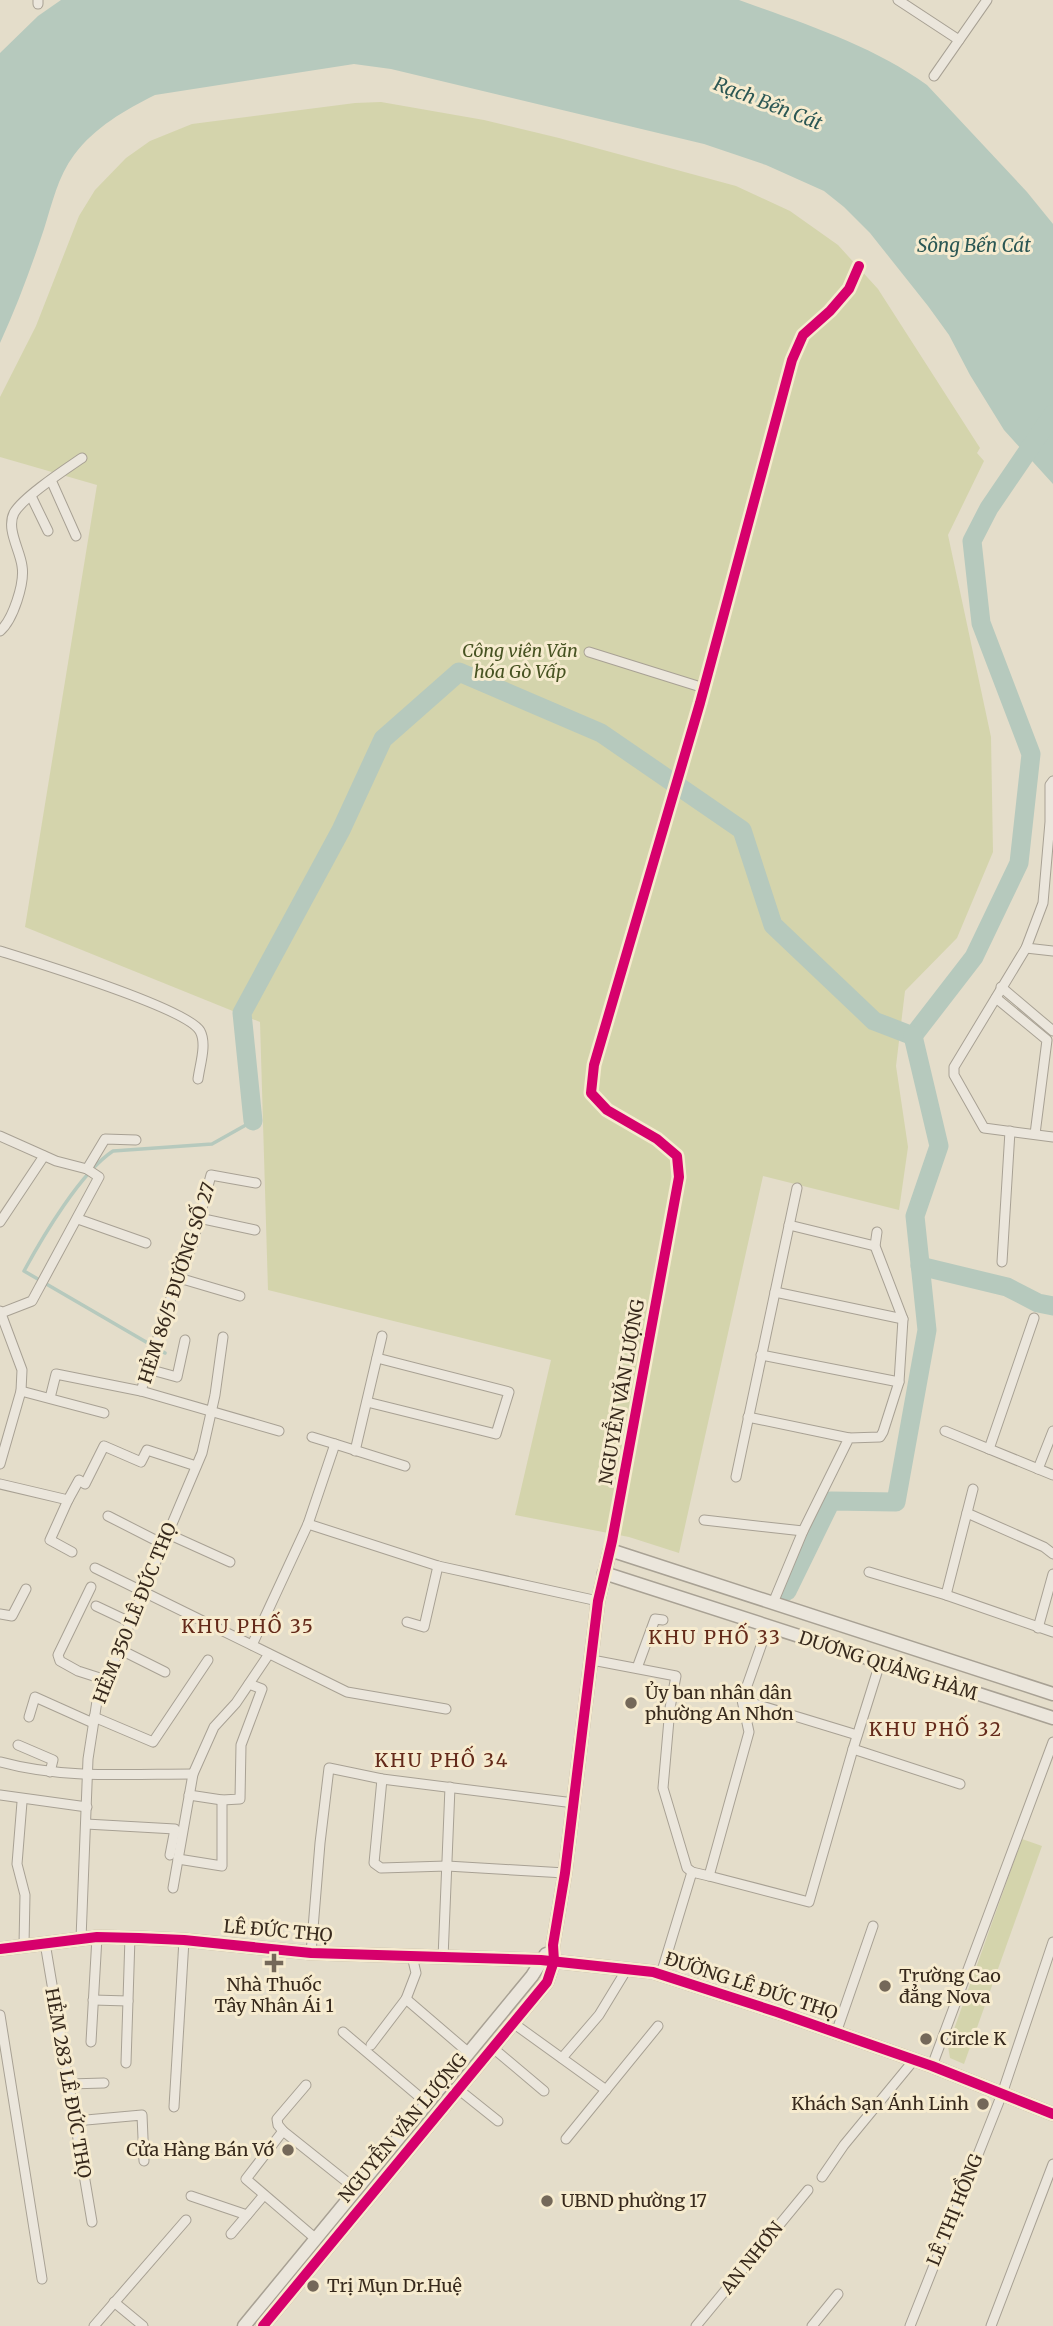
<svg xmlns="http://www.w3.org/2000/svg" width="1053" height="2326" font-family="Merriweather,serif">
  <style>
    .green { fill: #d4d4ac }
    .water { fill: #b6c9bd }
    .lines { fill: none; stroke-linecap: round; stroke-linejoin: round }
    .stream { stroke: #b6c9bd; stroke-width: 3.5 }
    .river { stroke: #b6c9bd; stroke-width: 19 }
    .minor-casing { stroke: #a8a194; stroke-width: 11 }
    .tertiary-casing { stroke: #a8a194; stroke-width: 15 }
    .minor { stroke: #ebe6dc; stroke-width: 9 }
    .tertiary { stroke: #ebe6dc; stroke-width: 12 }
    .cycleway-casing { stroke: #f6ebcf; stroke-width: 15 }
    .cycleway { stroke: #d6006c; stroke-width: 10 }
    .poi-dot { fill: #746859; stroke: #f6ebcf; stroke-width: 2.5 }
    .labels { text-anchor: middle; stroke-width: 6; stroke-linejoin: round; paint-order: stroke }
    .park-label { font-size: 18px; font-style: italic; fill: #475322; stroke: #f6ebcf }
    .street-label { font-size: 18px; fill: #37291c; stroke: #f6ebcf }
    .poi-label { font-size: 18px; fill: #37291c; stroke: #f6ebcf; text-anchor: start }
    .water-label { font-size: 19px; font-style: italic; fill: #2b5754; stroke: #f6ebcf }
    .neighbourhood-label { font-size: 19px; letter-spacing: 2px; fill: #642a1a; stroke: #f6ebcf }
  </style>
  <rect width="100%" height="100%" fill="#e4ddca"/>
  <g class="green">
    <path d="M381 102 484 120 559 138 736 186 790 211 838 245 878 289 980 448 977 453 984 461 948 535 991 737 993 852 957 938 905 991 896 1066 908 1147 899 1210 763 1176 679 1553 629 1537 515 1515 551 1360 268 1290 260 1022 25 927 97 485 0 457V397L36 326 79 216 95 190 126 158 150 141 192 124 355 103Z"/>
    <path d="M1022 1839 1042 1846 964 2064 950 2058 948 2046Z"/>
  </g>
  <path class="water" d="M61 0H739C802 23 872 45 927 85L1027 192 1053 224V484L1004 430 970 375 949 335 928 306 870 233 844 207 824 191 766 165 704 144 391 69 354 64 155 95C125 110 95 127 74 155 58 176 52 204 44 229 31 268 17 306 0 343V53L38 16Z"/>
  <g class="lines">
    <path class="stream" d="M165 1353 24 1271C43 1236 81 1172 113 1151L212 1144 253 1121"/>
    <g class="river">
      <path d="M253 1121 242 1013 341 830 383 739 459 672 601 733 742 830 773 925 874 1021 913 1036 974 957 1019 863 1031 754 981 623 972 541 989 508 1053 414"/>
      <path d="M920 1266 1007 1287 1038 1303 1053 1306"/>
      <path d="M787 1591 831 1501 896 1502 927 1330 915 1216 939 1146 913 1036"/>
    </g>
    <defs>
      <g id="minor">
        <path d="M38 0V4"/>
        <path d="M898 0 959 40"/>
        <path d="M934 76 987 0"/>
        <path d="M51 480 76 536"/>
        <path d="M31 496 48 531"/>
        <path d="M0 631C13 620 25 583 22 566 20 550 6 529 14 513 23 497 66 469 82 458"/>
        <path d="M589 652 704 688"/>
        <path d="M1053 781 1050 785V822L1043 903 1026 948 954 1067V1075L984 1128 1053 1137"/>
        <path d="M1026 948 1053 951"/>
        <path d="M0 951C32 961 187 1008 200 1031 207 1044 200 1064 198 1079"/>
        <path d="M1001 987 1053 1031"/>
        <path d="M996 998 1047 1040 1035 1134"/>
        <path d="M0 1136 56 1161 87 1169 105 1139 136 1140"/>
        <path d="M199 1218 255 1230"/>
        <path d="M78 1219 146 1243"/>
        <path d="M0 1222 44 1156"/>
        <path d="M789 1225 875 1246"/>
        <path d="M1002 1262 1010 1131"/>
        <path d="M179 1278 240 1296"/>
        <path d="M775 1292 903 1319"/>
        <path d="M0 1311 22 1370 21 1391 0 1464"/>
        <path d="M1 1313 32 1301 99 1177 87 1169"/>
        <path d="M761 1355 899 1382"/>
        <path d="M148 1369 177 1377 185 1340"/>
        <path d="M21 1391 104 1413"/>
        <path d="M141 1391 169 1303 191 1249 211 1175 256 1183"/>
        <path d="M50 1398 56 1374 141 1391 279 1431"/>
        <path d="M367 1402 496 1434 509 1392 377 1358"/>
        <path d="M748 1417 849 1438"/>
        <path d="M945 1431 1053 1475"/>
        <path d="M312 1437 335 1444"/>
        <path d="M989 1449 1034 1318"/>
        <path d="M355 1451 382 1336"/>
        <path d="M1038 1469 1053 1431"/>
        <path d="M736 1477 797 1188"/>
        <path d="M0 1484 68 1500 79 1480 85 1484 104 1446 141 1462 147 1450 196 1466"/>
        <path d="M68 1500 50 1540 72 1552"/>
        <path d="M967 1513 1044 1547 1053 1554"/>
        <path d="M108 1516 163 1544"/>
        <path d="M704 1520 803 1531"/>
        <path d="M308 1524 335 1444 405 1466"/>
        <path d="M168 1534 230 1562"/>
        <path d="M610 1550 679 1177 677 1156 657 1139 607 1110 591 1093 594 1065 700 703 792 360 803 335 830 311 849 289 859 266"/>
        <path d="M95 1568 347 1692 446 1709"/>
        <path d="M869 1572 946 1595 1053 1632"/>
        <path d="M91 1587 58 1655 60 1661 78 1671 106 1680"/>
        <path d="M946 1595 973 1489"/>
        <path d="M773 1603 803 1531 849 1438 880 1437 883 1432 899 1382 903 1319 875 1246 877 1232"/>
        <path d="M96 1606 130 1622"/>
        <path d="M0 1614 12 1616 26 1589"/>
        <path d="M407 1622 424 1627 438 1566"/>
        <path d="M1038 1628 1053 1574"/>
        <path d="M252 1645 308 1524 438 1566 598 1601"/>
        <path d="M119 1649 165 1672"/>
        <path d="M592 1660 676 1676 670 1708 663 1788 687 1868 692 1872"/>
        <path d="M637 1668 655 1619 663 1620"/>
        <path d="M742 1700 857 1735"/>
        <path d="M29 1717 35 1697 93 1723"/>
        <path d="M94 1717 153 1742 208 1660"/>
        <path d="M18 1745 53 1760 50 1772"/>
        <path d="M853 1749 960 1784"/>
        <path d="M1 1762C63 1779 129 1774 193 1774"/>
        <path d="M382 1779 374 1863 381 1868 447 1866 565 1873"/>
        <path d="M0 1795 87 1807"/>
        <path d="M189 1795 222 1800 240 1799 241 1745 262 1689 249 1684"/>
        <path d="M22 1802 17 1864 25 1895 24 1945"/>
        <path d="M86 1824 175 1829 170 1855"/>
        <path d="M178 1859 222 1866V1800"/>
        <path d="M709 1876 809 1902 853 1749 880 1663"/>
        <path d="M173 1888 193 1774 214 1727 236 1703 269 1654"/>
        <path d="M81 1939 88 1759 97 1701 202 1453 215 1395 223 1337"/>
        <path d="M45 1943 92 2222"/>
        <path d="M311 1953 320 1843 329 1768 382 1779 574 1803"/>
        <path d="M443 1958 450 1787"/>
        <path d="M661 1974 692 1872 709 1876 749 1732 742 1700 768 1626"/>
        <path d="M406 1999 469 2053"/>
        <path d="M93 2000 128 2001"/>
        <path d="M0 2015 42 2279"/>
        <path d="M513 2023 606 2090"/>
        <path d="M343 2032 428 2104"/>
        <path d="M836 2033 873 1926"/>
        <path d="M91 2042 97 1937"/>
        <path d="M371 2045 406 1999 416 1973 412 1956"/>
        <path d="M493 2048 544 2091"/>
        <path d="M562 2058 599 2015 627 1969"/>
        <path d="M126 2063 130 1937"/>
        <path d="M932 2066 1053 1742"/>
        <path d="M69 2084 104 2083"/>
        <path d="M306 2085 277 2119 278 2125 283 2131 357 2190"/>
        <path d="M458 2089 498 2121"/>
        <path d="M174 2107 184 1940"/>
        <path d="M75 2121 142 2115 144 2161"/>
        <path d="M283 2131 246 2179 316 2239"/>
        <path d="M566 2139 658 2026"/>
        <path d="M822 2177 844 2145 914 2060"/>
        <path d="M191 2196 247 2215"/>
        <path d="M231 2234 264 2195"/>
        <path d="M114 2302 143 2326"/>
        <path d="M94 2326 186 2220"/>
        <path d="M696 2326 808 2190"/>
        <path d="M812 2326 838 2294"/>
        <path d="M910 2326 1002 2094 1053 1942"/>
        <path d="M991 2326 1053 2164"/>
      </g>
      <g id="tertiary">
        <path d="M604 1573 1053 1718"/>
        <path d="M0 1949 97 1937 139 1938 184 1940 311 1953 541 1960 653 1972 777 2012 932 2066 1053 2114"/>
        <path d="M244 2326 532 1976 546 1954"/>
        <path d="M263 2326 547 1982 554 1961 553 1945 565 1873 598 1601 610 1550 1053 1694"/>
      </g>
    </defs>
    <use href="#minor" class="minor-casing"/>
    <use href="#tertiary" class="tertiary-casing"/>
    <use href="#minor" class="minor"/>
    <use href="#tertiary" class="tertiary"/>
    <defs>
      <g id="cycleway">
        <path d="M0 1949 97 1937 139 1938 184 1940 311 1953 541 1960 653 1972 777 2012 932 2066 1053 2114"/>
        <path d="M263 2326 547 1982 554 1961 553 1945 565 1873 598 1601 612 1541 679 1177 677 1156 657 1139 607 1110 591 1093 594 1065 700 703 792 360 803 335 830 311 849 289 859 266"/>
      </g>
    </defs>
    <use href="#cycleway" class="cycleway-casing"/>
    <use href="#cycleway" class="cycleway"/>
  </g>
  <g class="poi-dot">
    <circle cx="631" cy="1703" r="7"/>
    <path d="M270.5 1952.5h7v7h7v7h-7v7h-7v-7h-7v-7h7z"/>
    <circle cx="885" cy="1986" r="7"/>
    <circle cx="926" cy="2039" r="7"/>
    <circle cx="983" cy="2104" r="7"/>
    <circle cx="288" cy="2150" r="7"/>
    <circle cx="547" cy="2201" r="7"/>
    <circle cx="313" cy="2286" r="7"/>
  </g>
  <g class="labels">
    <g class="park-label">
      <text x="520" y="657">Công viên Văn<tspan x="520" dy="21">hóa Gò Vấp</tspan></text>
    </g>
    <g class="street-label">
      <text transform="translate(177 1283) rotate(-72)" y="6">HẺM 86/5 ĐƯỜNG SỐ 27</text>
      <text transform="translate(622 1392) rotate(-80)" y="6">NGUYỄN VĂN LƯỢNG</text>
      <text transform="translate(135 1613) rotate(-68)" y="6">HẺM 350 LÊ ĐỨC THỌ</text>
      <text transform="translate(888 1666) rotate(18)" y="6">DƯƠNG QUẢNG HÀM</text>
      <text transform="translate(278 1931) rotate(5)" y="6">LÊ ĐỨC THỌ</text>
      <text transform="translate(751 1986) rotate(18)" y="6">ĐƯỜNG LÊ ĐỨC THỌ</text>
      <text transform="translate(68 2083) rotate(80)" y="6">HẺM 283 LÊ ĐỨC THỌ</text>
      <text transform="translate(403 2128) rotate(-50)" y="6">NGUYỄN VĂN LƯỢNG</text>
      <text transform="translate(955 2210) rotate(-68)" y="6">LÊ THỊ HỒNG</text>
      <text transform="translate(752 2258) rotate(-51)" y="6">AN NHƠN</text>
    </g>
    <g class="poi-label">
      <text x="645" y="1699">Ủy ban nhân dân<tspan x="645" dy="21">phường An Nhơn</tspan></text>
      <text x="899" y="1982">Trường Cao<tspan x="899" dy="21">đẳng Nova</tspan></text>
      <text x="274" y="1991" text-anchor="middle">Nhà Thuốc<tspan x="274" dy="21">Tây Nhân Ái 1</tspan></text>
      <text x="940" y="2045">Circle K</text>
      <text x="969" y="2110" text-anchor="end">Khách Sạn Ánh Linh</text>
      <text x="274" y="2156" text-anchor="end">Cửa Hàng Bán Vớ</text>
      <text x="561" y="2207">UBND phường 17</text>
      <text x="327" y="2292">Trị Mụn Dr.Huệ</text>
    </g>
    <g class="water-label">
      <text transform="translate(768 103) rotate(21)" y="7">Rạch Bến Cát</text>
      <text x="974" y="252">Sông Bến Cát</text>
    </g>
    <g class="neighbourhood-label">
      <text x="248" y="1633">KHU PHỐ 35</text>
      <text x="715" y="1644">KHU PHỐ 33</text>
      <text x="936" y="1736">KHU PHỐ 32</text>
      <text x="442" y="1767">KHU PHỐ 34</text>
    </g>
  </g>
</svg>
